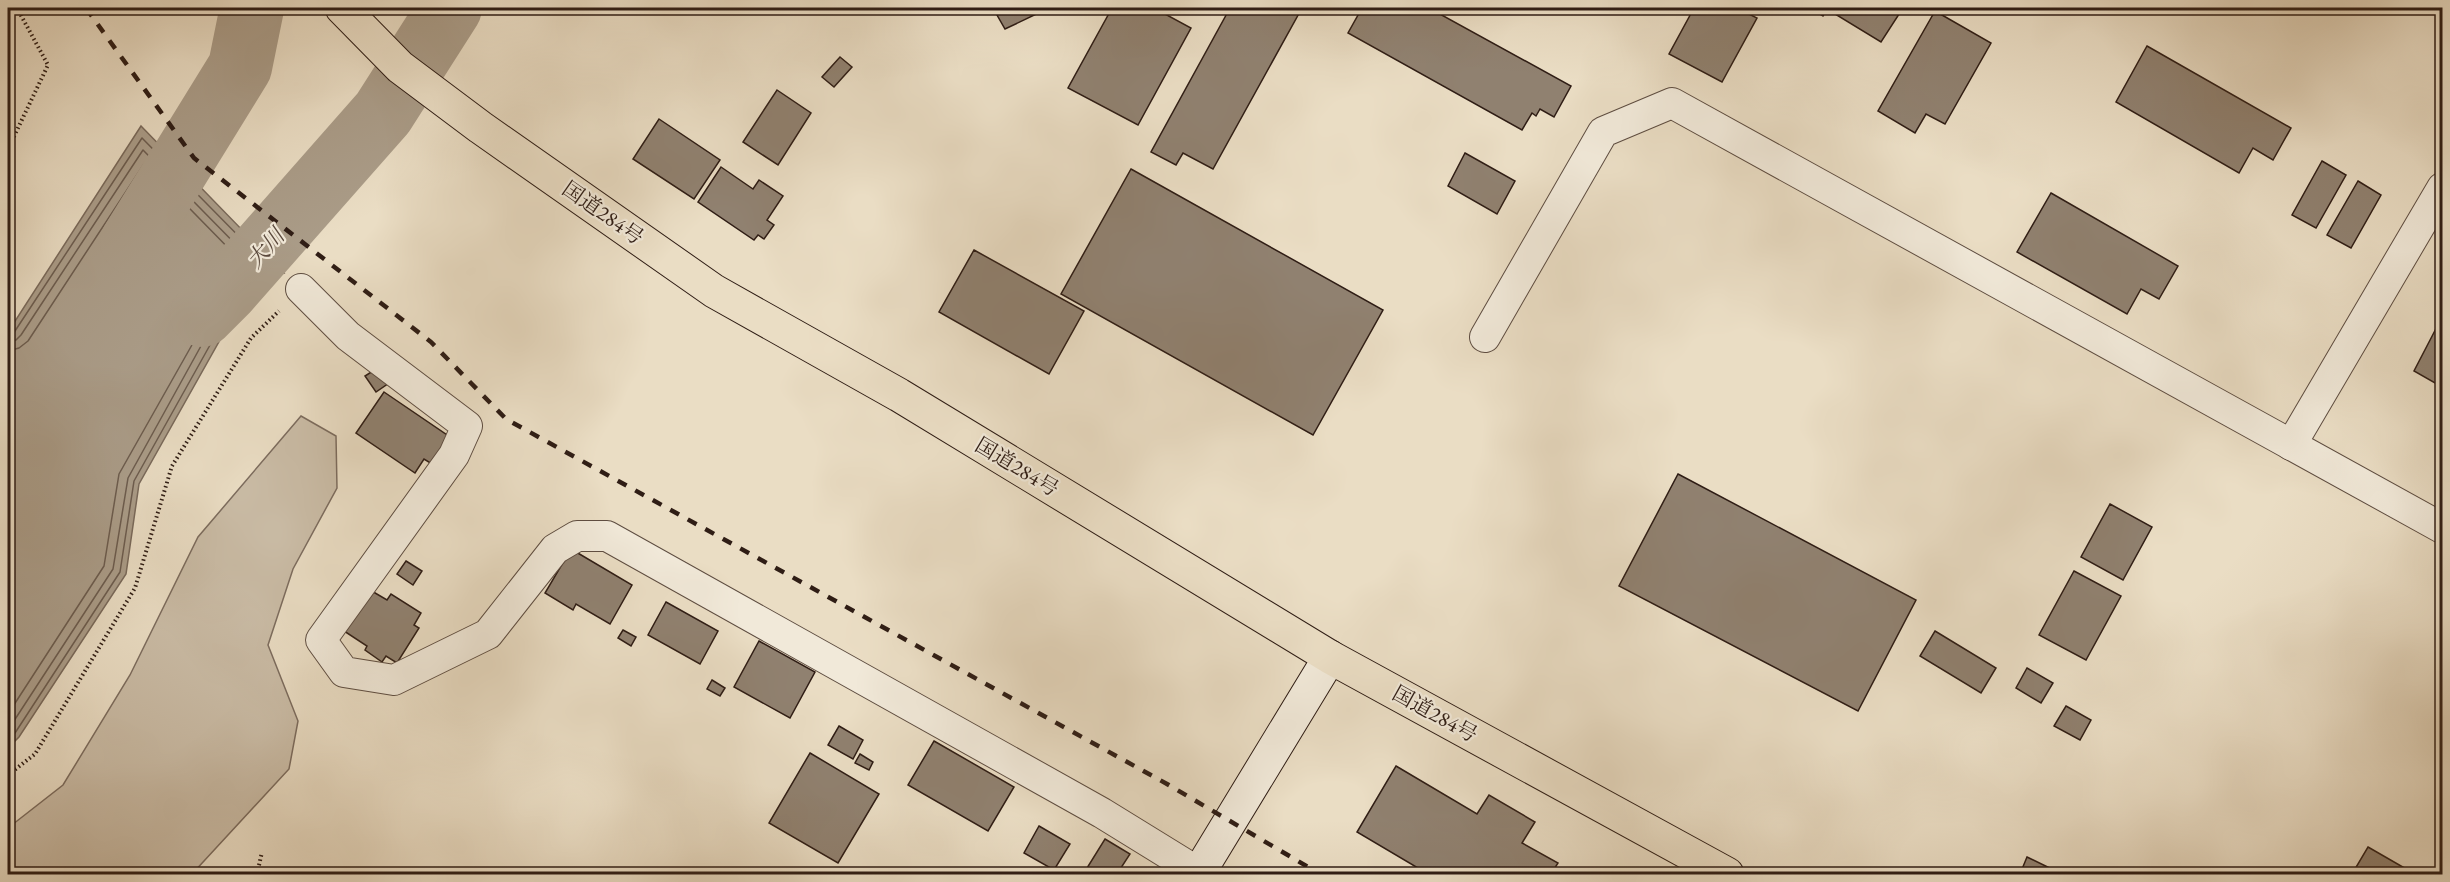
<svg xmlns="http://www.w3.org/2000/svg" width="2450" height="882" font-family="'EB Garamond','Noto Serif JP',serif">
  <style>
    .green { fill: #cabca6; stroke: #7c6c5e; stroke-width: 1.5 }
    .water { fill: #aa9c88; stroke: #79695a; stroke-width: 1.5 }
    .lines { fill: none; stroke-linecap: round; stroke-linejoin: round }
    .shore { stroke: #6c5c4e; stroke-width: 1.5 }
    .river { stroke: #aa9c88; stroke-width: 64 }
    .building { fill: #908170; stroke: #2f1d15; stroke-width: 1.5 }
    .street-casing { stroke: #5e4d41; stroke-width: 32 }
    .secondary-casing { stroke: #2f1d15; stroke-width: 35 }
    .highway-casing { stroke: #2f1d15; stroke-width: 35 }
    .path { stroke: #2f1d15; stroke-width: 4; stroke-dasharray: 1.5 3; stroke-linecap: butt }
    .street { stroke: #f1e9d9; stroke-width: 30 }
    .secondary { stroke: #f1e9d9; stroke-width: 33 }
    .highway { stroke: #eaddc4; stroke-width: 33 }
    .rail { stroke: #2f1d15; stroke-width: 4.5; stroke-dasharray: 10 10; stroke-linecap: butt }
    .labels { text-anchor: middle; stroke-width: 4.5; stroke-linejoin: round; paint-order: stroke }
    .street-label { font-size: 21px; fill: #2f1d15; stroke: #f1e9d9 }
    .water-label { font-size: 22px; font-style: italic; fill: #5a493d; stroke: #f1e9d9 }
  </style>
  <rect width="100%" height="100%" fill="#eaddc4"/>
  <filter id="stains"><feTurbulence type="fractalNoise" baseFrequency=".00333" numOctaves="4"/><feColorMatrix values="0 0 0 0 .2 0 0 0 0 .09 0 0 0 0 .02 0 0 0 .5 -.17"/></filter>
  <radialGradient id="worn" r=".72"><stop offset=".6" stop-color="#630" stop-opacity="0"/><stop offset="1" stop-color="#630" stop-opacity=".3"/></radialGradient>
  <path class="green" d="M301 416 336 436 337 488 293 569 268 645 298 721 289 769 192 874H8V828L63 785 130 675 198 537Z"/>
  <path class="water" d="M141 126 284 273 263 279 229 324 139 484 126 574 19 737 8 748V332Z"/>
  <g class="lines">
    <g class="shore">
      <path d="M8 334 15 331 142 138 270 268 268 271 258 275 224 320 134 481 120 572 15 733 8 740"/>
      <path d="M8 342 16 340 21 335 143 150 256 265 217 317 128 478 113 569 8 730"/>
      <path d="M8 351 19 348 28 341 144 164 147 165 244 264 210 313 119 474 104 566 8 714"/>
    </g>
    <g class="river">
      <path d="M132 242 240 67 252 8"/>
      <path d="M202 315 227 290 383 113 450 8"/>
    </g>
  </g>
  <g class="building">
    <path d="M993 8H1049L1005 29Z"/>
    <path d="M1112 8H1154L1191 28 1138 125 1068 88Z"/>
    <path d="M1230 8H1302L1213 169 1183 153 1176 165 1151 152Z"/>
    <path d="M1362 8H1429L1571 86 1554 117 1540 109 1536 116 1532 113 1522 130 1348 33Z"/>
    <path d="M1694 8H1737L1757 18 1722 82 1669 54Z"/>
    <path d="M1810 8H1903L1881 42 1827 9 1823 16Z"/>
    <path d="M1935 11 1991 43 1945 124 1926 114 1915 133 1878 111Z"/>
    <path d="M2147 46 2291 128 2273 160 2253 148 2239 173 2116 102Z"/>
    <path d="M840 57 852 67 834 87 822 77Z"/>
    <path d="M777 90 811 113 778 165 743 142Z"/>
    <path d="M659 119 720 160 694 199 633 159Z"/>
    <path d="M1465 153 1515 181 1497 214 1448 186Z"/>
    <path d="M2322 161 2346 175 2316 228 2292 215Z"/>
    <path d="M721 167 753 189 759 180 783 196 767 220 774 225 764 239 758 235 754 240 698 202Z"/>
    <path d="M1131 169 1383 310 1313 435 1061 294Z"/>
    <path d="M2358 181 2381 195 2351 248 2327 235Z"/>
    <path d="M2051 193 2178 266 2159 299 2141 289 2127 314 2017 252Z"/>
    <path d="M974 250 1084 311 1049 374 939 312Z"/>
    <path d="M2442 317V387L2414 371Z"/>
    <path d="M379 367 389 383 376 392 365 376Z"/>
    <path d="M384 392 450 437 432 464 424 459 415 473 356 433Z"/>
    <path d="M1678 474 1916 600 1858 711 1619 586Z"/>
    <path d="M2110 504 2152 527 2123 580 2081 557Z"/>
    <path d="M571 549 632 585 610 624 576 604 573 610 545 593Z"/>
    <path d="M406 561 422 571 413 585 397 574Z"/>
    <path d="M2074 571 2121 596 2086 660 2039 635Z"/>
    <path d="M370 590 387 600 391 594 421 613 414 625 419 628 397 663 386 656 382 662 365 650 367 646 344 631Z"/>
    <path d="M666 602 718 631 700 664 648 635Z"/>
    <path d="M623 630 636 637 631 646 618 638Z"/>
    <path d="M1935 631 1996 668 1981 693 1920 656Z"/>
    <path d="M759 641 815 672 790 718 734 687Z"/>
    <path d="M2027 668 2053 683 2041 703 2016 688Z"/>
    <path d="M712 680 725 688 720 696 707 689Z"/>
    <path d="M2066 706 2091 720 2080 740 2054 726Z"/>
    <path d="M839 726 863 740 853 759 828 745Z"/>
    <path d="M934 741 1014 787 988 831 908 785Z"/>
    <path d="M810 753 879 794 838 863 769 823Z"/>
    <path d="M860 754 873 762 869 770 855 763Z"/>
    <path d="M1396 766 1477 814 1489 795 1535 822 1522 843 1558 863 1551 874H1428L1357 832Z"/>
    <path d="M1039 826 1070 844 1054 870 1024 853Z"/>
    <path d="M1105 839 1130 854 1117 874H1098L1087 868Z"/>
    <path d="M2368 847 2415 874H2352Z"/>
    <path d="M2027 857 2062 874H2020Z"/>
  </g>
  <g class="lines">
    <defs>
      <g id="street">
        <path d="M301 289 348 336 467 426 454 455 321 640 344 672 394 680 488 634 555 549 577 536H607L1102 813 1201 874"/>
        <path d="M1485 337 1603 132 1672 103 2442 528"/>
        <path d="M2291 445 2442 188"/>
      </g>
      <path id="secondary" d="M1198 874 1330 657"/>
      <path id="highway" d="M342 8 400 67 480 127 714 291 899 395 1330 657 1727 874"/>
    </defs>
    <use href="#street" class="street-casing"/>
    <use href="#secondary" class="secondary-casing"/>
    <use href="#highway" class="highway-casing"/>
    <g class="path">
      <path d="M8 149 48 65 17 8"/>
      <path d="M8 775 35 754 135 588 172 466 251 338 279 311"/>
      <path d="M257 874 262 852"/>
    </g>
    <use href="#street" class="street"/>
    <use href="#secondary" class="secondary"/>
    <use href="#highway" class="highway"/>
    <path class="rail" d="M86 8 194 158 431 342 506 419 1167 784 1320 874"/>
  </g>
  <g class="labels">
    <g class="street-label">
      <text transform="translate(603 213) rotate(35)" y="7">国道284号</text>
      <text transform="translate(1017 467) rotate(31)" y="7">国道284号</text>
      <text transform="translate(1435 714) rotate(29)" y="7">国道284号</text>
    </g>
    <g class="water-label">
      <text transform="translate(265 248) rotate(-49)" y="8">大川</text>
    </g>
  </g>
  <rect width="2450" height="882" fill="none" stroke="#eaddc4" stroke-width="30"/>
  <rect x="9" y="9" width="2432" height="864" fill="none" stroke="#2f1d15" stroke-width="3"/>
  <rect x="15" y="15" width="2420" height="852" fill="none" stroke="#2f1d15" stroke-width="1.5"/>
  <rect width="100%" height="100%" filter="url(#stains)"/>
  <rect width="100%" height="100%" fill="url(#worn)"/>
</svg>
